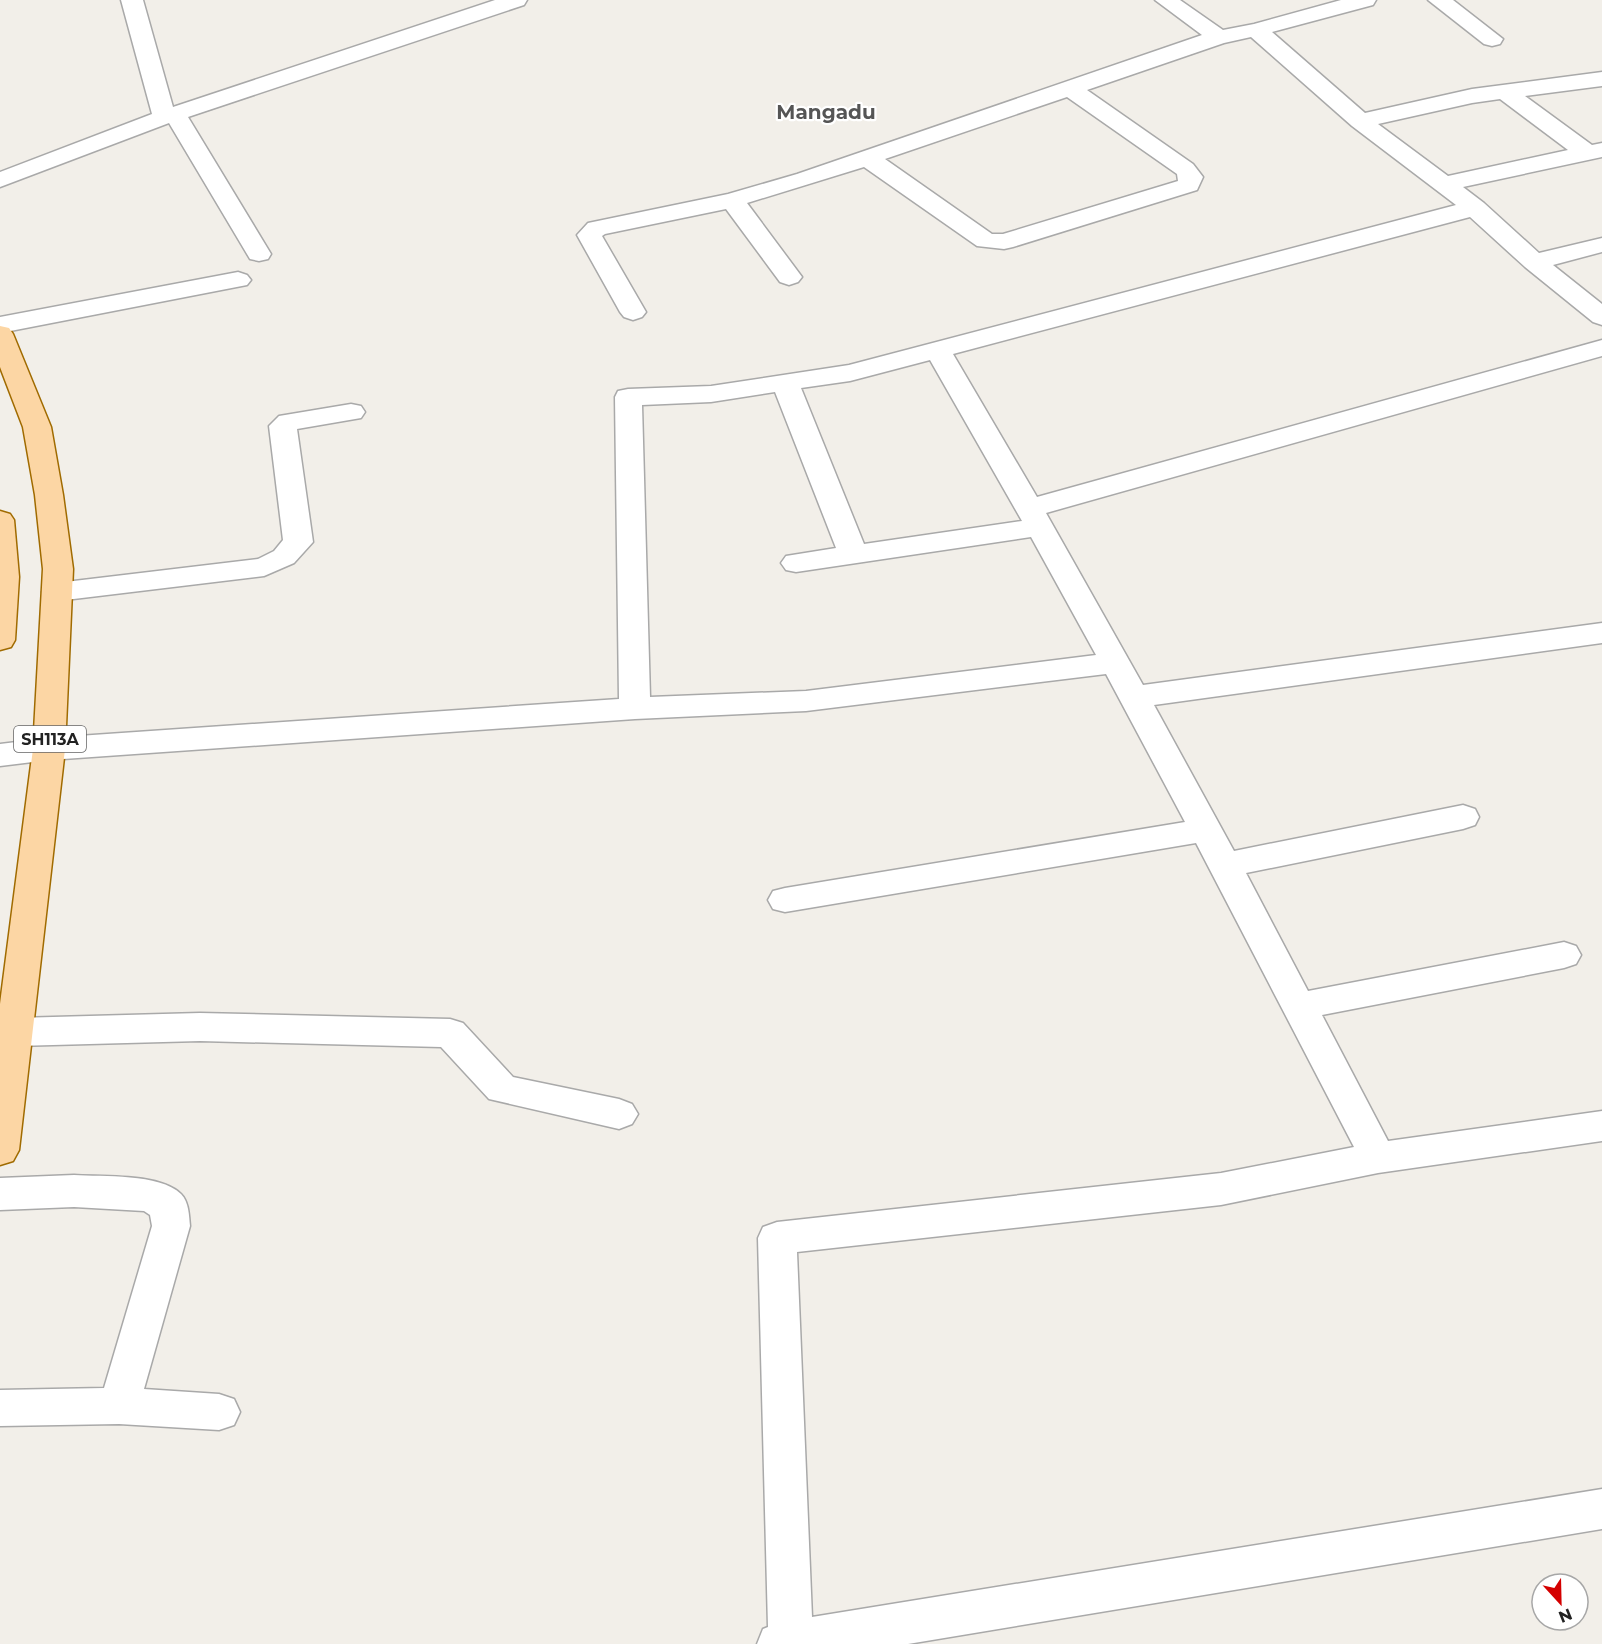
<svg xmlns="http://www.w3.org/2000/svg" width="1602" height="1644" font-family="Montserrat,sans-serif">
  <style>
    .lines { fill: none; stroke-linecap: round; stroke-linejoin: round }
    .minor-casing { stroke: #a9a9a9; stroke-width: 3 }
    .major-casing { stroke: #a06b00; stroke-width: 3 }
    .minor { fill: #fff; fill-rule: evenodd }
    .major { fill: #fcd6a4; fill-rule: evenodd }
    .labels { text-anchor: middle; stroke-width: 4.5; stroke-linejoin: round; paint-order: stroke }
    .shield { fill: #fff; stroke: #646464; stroke-width: 1.5 }
    .shield-label { font-size: 16px; font-weight: bold; fill: #222 }
    .far-district-label { font-size: 20px; font-weight: bold; fill: #555; stroke: #fff }
  </style>
  <rect width="100%" height="100%" fill="#f2efe9"/>
  <g class="lines">
    <defs>
      <g id="minor">
        <path d="M121 0H143L173 107 495 0H527L524 5 188 117 271 254 268 259 259 261 250 259 247 254 169 123 0 187V172L152 114Z"/>
        <path d="M1155 0H1180L1223 30 1254 24 1341 0H1376L1373 5 1272 32 1365 113 1472 89 1602 72V86L1525 96 1592 145 1602 143V157L1463 187 1484 203 1539 253 1602 238V252L1553 265 1602 304V325L1593 322 1525 267 1470 217 953 354 1037 497 1602 340V356L1046 513 1143 685 1602 623V643L1154 705 1234 851 1463 805 1475 809 1479 817 1475 825 1463 829 1246 873 1308 991 1564 942 1576 946 1581 955 1576 964 1564 968 1322 1015 1388 1141 1602 1111V1141L1378 1173 1221 1205 797 1252 812 1617 1602 1489V1529L908 1644H757L763 1629 768 1627 758 1238 763 1227 777 1222 1221 1173 1354 1147 1196 843 785 912 773 909 768 900 773 891 785 888 1185 822 1106 674 806 711 635 719 49 760 0 766V744L49 738 619 699 615 397 618 391 628 389 711 386 849 365 1456 205 1352 126 1251 37 1224 43 1087 90 1193 164 1203 177 1197 190 1013 247 1004 249 977 246 864 167 747 203 802 277 798 282 789 285 780 282 726 209 605 234 602 236 646 312 642 317 633 320 624 317 620 312 577 235 588 223 728 194 797 174 1202 35ZM1067 97 1177 174 1178 181 1003 234H992L885 159ZM1500 99 1568 150 1448 176 1378 124 1472 103ZM930 360 1022 521 864 544 801 388 850 381ZM775 392 836 548 786 556 781 563 786 570 796 572 1031 537 1096 655 806 691 650 697 642 405 711 402Z"/>
        <path d="M1428 0H1453L1503 39 1500 44 1492 46 1484 44Z"/>
        <path d="M238 272 247 275 251 280 247 285 0 333V317Z"/>
        <path d="M351 404 361 406 365 412 361 418 297 429 313 542 294 563 264 576 57 601 46 599 42 592 46 585 57 583 258 559 274 551 283 540 269 426 279 416Z"/>
        <path d="M200 1013 450 1019 463 1023 513 1077 619 1099 632 1104 638 1114 632 1124 619 1129 489 1099 441 1047 200 1041 16 1046 3 1042 0 1036 3 1022 16 1018Z"/>
        <path d="M74 1175C103 1177 159 1173 181 1194 189 1202 189 1216 190 1226L144 1389 219 1394 234 1399 240 1412 234 1425 219 1430 119 1424 0 1426V1390L104 1388 152 1226 150 1215 144 1211 74 1207 0 1210V1178Z"/>
      </g>
      <g id="major">
        <path d="M0 326 9 328 13 334 51 427 63 495 73 569 65 749 19 1150 13 1161 0 1165V1004L33 749 43 569 35 495 23 427 0 367Z"/>
        <path d="M0 511 10 514 14 520 19 577 15 640 11 647 0 650Z"/>
      </g>
    </defs>
    <use href="#minor" class="minor-casing"/>
    <use href="#major" class="major-casing"/>
    <use href="#minor" class="minor"/>
    <use href="#major" class="major"/>
  </g>
  <g class="labels">
    <rect class="shield" x="14" y="726" width="72" height="26" rx="4.5"/>
    <g class="shield-label">
      <text x="50" y="745">SH113A</text>
    </g>
    <g class="far-district-label">
      <text x="826" y="119">Mangadu</text>
    </g>
  </g>
  <g transform="translate(1560 1602) rotate(158)"><circle r="28" fill="#ffffff" stroke="#a7a7a7" stroke-width="1.5"/>
  <path d="M0-4.5L10 22L0 15L-10 22Z" fill="#d40000"/>
  <text y="-9" font-size="16" font-weight="bold" text-anchor="middle" fill="#222222">N</text>
  </g>
</svg>
